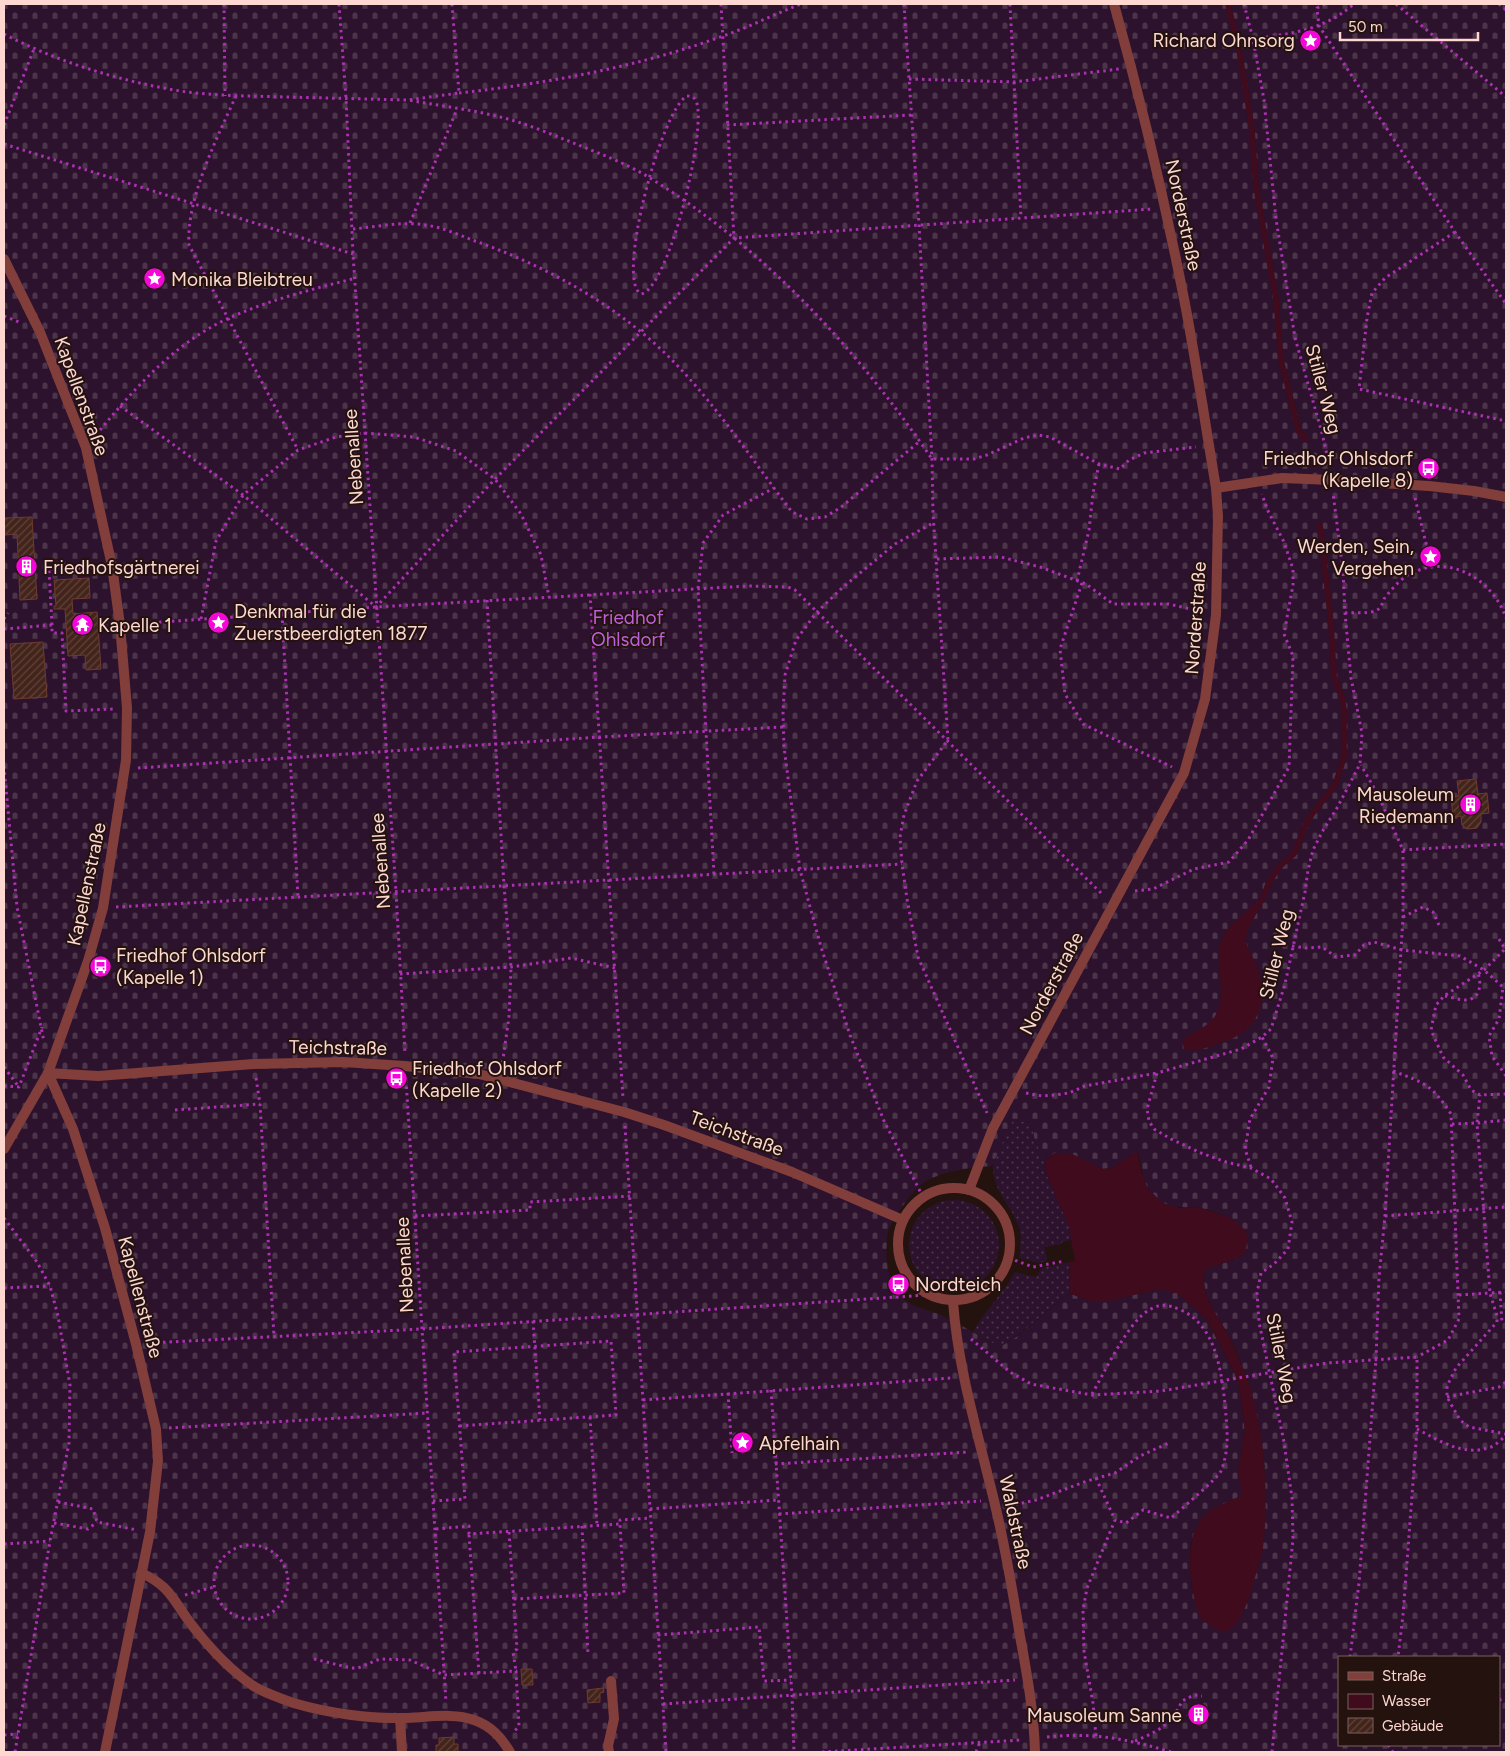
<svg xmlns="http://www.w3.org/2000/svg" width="1510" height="1756" font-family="Figtree,sans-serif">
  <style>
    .grass { fill: url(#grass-dots) }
    .cemetery { fill: url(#cemetery-stones); fill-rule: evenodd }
    .water { fill: #400b1d }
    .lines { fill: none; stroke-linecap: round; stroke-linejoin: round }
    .stream { stroke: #400b1d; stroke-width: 5.5 }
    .building { fill: url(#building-hatch); stroke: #6f3b2e }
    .path { stroke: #ac31b2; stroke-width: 3; stroke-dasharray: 2.5 4; stroke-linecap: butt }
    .service { stroke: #813e3b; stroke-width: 10 }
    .minor { stroke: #813e3b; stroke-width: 10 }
    .labels { text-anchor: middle; stroke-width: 4; stroke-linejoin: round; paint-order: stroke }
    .poi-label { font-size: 19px; fill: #fed7d1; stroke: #23120e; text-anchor: start }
    .street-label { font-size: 19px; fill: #fed7d1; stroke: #23120e }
    .park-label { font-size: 19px; fill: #be5fdc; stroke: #23120e }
  </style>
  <defs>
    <pattern id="grass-dots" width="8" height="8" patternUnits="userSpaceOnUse" patternTransform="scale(1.25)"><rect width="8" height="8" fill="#2c122d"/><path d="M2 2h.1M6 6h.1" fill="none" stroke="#4c344a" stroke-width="1.8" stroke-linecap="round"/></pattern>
    <pattern id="cemetery-stones" width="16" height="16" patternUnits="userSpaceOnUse" patternTransform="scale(1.25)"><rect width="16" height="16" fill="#2c122d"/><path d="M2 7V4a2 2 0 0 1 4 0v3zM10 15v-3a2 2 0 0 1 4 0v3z" fill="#4c344a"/></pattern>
    <pattern id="building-hatch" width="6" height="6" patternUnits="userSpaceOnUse" patternTransform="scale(1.25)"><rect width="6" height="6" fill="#43241b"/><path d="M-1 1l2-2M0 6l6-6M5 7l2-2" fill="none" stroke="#5f433b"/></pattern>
  </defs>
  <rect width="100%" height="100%" fill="#23120e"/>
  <g class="grass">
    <path d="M1013 1120 1032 1123 1035 1142 1046 1160 1045 1171 1071 1229V1240L1062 1242V1244L1045 1247 1047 1261 1039 1263 1019 1258C1020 1248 1022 1237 1019 1227 1012 1207 992 1189 993 1167 993 1158 1008 1130 1013 1120Z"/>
    <circle cx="954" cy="1245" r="45"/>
    <path d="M1070 1262 1069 1293 1017 1336 1000 1347 973 1332C985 1310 1003 1294 1015 1272L1036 1277 1042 1268Z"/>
  </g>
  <path class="cemetery" d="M4 4H1506V1752H4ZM1013 1120 1032 1123 1035 1142 1046 1160 1055 1153 1089 1163 1103 1169 1112 1168 1137 1151C1142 1163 1141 1177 1148 1188 1162 1211 1178 1206 1200 1208 1212 1210 1225 1216 1236 1222L1238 1258 1206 1269C1198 1292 1218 1316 1228 1335 1251 1376 1257 1422 1265 1467L1192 1591C1191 1572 1187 1552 1194 1533 1198 1525 1233 1500 1243 1495L1238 1471 1245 1431 1239 1385 1235 1374 1206 1318 1177 1293 1159 1288 1089 1301 1069 1293 1018 1336 1000 1347C981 1337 962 1325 943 1316 926 1308 908 1308 897 1291 886 1276 885 1251 888 1232 891 1220 915 1187 926 1181 947 1170 969 1168 992 1166ZM1339 1657H1499V1745H1339Z"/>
  <g class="water">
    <path d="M1264 896V901C1259 910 1246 929 1246 939 1246 948 1253 956 1256 964 1268 996 1263 1026 1229 1040 1216 1044 1198 1053 1184 1049L1182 1041C1192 1030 1211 1028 1217 1012 1228 987 1210 957 1225 933 1229 926 1236 921 1242 916 1249 909 1255 901 1264 896Z"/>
    <path d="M1137 1151 1141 1171 1148 1189 1163 1203 1180 1208H1200L1226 1216 1236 1222 1245 1230 1247 1236V1244L1245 1252 1238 1258 1206 1269C1197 1293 1220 1317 1230 1338 1237 1355 1246 1373 1251 1390 1265 1438 1269 1499 1263 1548 1261 1559 1257 1570 1254 1581 1249 1596 1243 1623 1228 1630 1221 1633 1215 1629 1210 1625 1207 1623 1201 1619 1199 1615 1197 1613 1197 1608 1196 1605 1189 1580 1185 1538 1203 1517 1212 1506 1230 1502 1242 1495L1238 1471 1245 1431 1239 1385 1235 1374 1206 1318 1177 1293 1159 1289 1109 1301H1089L1069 1293 1070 1262 1075 1261 1071 1240 1070 1229 1045 1171 1046 1160 1055 1153H1070L1103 1169 1112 1168Z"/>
  </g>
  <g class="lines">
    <g class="stream">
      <path d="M1228 4 1240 55 1252 129 1256 187 1276 299 1281 360 1299 432 1306 439"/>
      <path d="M1264 896 1268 884 1279 867 1294 854 1305 826 1312 814 1335 785 1344 758V709L1342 697 1334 676 1331 623 1320 525"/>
    </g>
  </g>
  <g class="building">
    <path d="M32 517 37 599 20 600 17 534 5 535 4 518Z"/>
    <path d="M89 578 90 598 72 599 73 614 97 612 101 669 86 670 85 655 68 656 65 609H54V606H56L54 580Z"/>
    <path d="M43 642 47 697 14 699 10 644Z"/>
    <path d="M1476 779 1478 794 1487 793 1489 813 1481 814V822L1477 828 1467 829 1462 825 1461 816 1453 817 1451 797 1459 796 1457 781Z"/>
    <path d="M521 1669H532L533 1685H522Z"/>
    <path d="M603 1688 604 1692 600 1693V1702L588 1703 587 1690Z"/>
    <path d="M1198 1704 1205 1706 1204 1708 1208 1709 1207 1713H1210L1207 1722 1205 1721 1204 1724 1200 1723 1199 1725 1192 1723 1193 1721 1189 1720 1190 1717 1187 1716 1190 1708H1192L1193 1705 1197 1706Z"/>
    <path d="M454 1737V1744H458V1752H436V1745H439V1738Z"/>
  </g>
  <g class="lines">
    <g class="path">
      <path d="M224 4 225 96"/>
      <path d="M339 4 346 98 353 254 396 892 405 1053"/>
      <path d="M452 4 459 93 408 100C441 106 475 110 508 119 529 125 551 134 571 142 598 153 626 163 650 178 765 249 856 348 932 459H974L987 455 1024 438 1038 435 1050 437 1099 464 1120 469 1129 460 1144 453 1196 447"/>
      <path d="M721 4 734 238"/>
      <path d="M904 4 919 225 932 459 933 513 948 740 917 781 904 815 900 837 902 864 907 899 918 957 987 1113"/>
      <path d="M1010 4 1021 218"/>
      <path d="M1244 4 1253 39 1264 100 1276 219 1295 338 1322 433 1330 468"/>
      <path d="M1325 4 1317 8 1319 26 1455 232 1506 304"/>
      <path d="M1396 4 1506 97"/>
      <path d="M1499 4 1506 10"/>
      <path d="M4 34C58 62 120 81 180 91 215 96 251 96 286 97 327 98 367 99 408 100"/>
      <path d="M1253 39C1293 33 1322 31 1354 4"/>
      <path d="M909 79 1014 82 1119 69"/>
      <path d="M459 93C549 83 638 67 723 36 749 27 775 14 801 4"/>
      <path d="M236 96C217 138 186 199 189 245L298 450"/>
      <path d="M687 96C692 96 694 97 696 101 708 126 669 289 641 294 615 281 662 108 687 96Z"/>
      <path d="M4 125 34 49"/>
      <path d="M727 125 911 115"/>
      <path d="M4 144 353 254"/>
      <path d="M410 223 457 109"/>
      <path d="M353 229C376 227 402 221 425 225 442 227 459 235 475 241 546 266 615 304 669 357 716 404 752 460 792 512L807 519 825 517 840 508 920 441"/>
      <path d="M1455 232 1385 278 1372 293 1367 318 1359 389 1506 421"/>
      <path d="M4 316 19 322"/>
      <path d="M120 406 243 495 376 607 495 479 734 238 1152 209"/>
      <path d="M96 435C133 390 174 343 229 318 269 300 313 289 356 278"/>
      <path d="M1415 498 1432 568"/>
      <path d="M937 559 1001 557 1040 567 1086 584 1113 604H1169L1203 612"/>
      <path d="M1077 581 1089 530 1093 493 1099 464"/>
      <path d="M1082 583 1060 649 1065 694 1083 724 1172 767"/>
      <path d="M590 594 623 1098"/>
      <path d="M487 600 504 886 511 967 509 1017 502 1066"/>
      <path d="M1345 613C1354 612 1367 614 1375 611 1381 609 1382 604 1384 599 1389 592 1398 582 1405 577 1445 551 1492 577 1506 618"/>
      <path d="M282 614 298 897"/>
      <path d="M4 619 8 613"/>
      <path d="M201 619 216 541 243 495 298 450 336 437 365 433 414 437 456 451 495 479 521 514 541 555 549 597"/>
      <path d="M133 624 376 607 748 586 788 587 795 590 801 596 1103 895"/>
      <path d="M52 625 49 570 98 567"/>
      <path d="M4 629 52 625V633H62L66 711 114 709"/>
      <path d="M4 766 17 907 44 1042"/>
      <path d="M138 768 600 737 783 727"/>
      <path d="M1403 850 1506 844"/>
      <path d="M714 874 698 589 703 543 723 515 774 488"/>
      <path d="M1135 891 1153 889 1194 869 1229 862 1248 840 1289 767 1293 656 1284 634 1293 585V569L1284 542 1267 509 1262 494"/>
      <path d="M116 907 902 864"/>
      <path d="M1403 917 1423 907 1433 912 1439 925"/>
      <path d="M1499 939 1505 949 1484 970 1444 996 1436 1005 1431 1030 1443 1057 1463 1075 1471 1090 1480 1095 1506 1094"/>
      <path d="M1292 946 1306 948 1322 947 1336 957 1355 955 1364 945 1374 942 1402 950 1460 956 1484 970 1503 987 1499 1019 1489 1036 1492 1056 1506 1076"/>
      <path d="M400 974 511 967 571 958 615 968"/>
      <path d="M1445 996C1451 997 1459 1000 1465 1000 1480 1000 1482 984 1478 973"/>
      <path d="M4 1067 18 1086"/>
      <path d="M1393 1071C1425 1083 1432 1085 1451 1114L1459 1319 1448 1340 1417 1357"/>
      <path d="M256 1078 260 1104 274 1336"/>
      <path d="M406 1080 446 1702"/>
      <path d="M4 1086 19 1087 42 1027"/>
      <path d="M1026 1093 1042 1096 1055 1095 1069 1093 1085 1086 1157 1073"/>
      <path d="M175 1110 260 1104"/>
      <path d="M1506 1120 1477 1123 1490 1293 1506 1292"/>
      <path d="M1452 1124 1477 1123 1480 1095"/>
      <path d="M625 1126 666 1752"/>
      <path d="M1251 1167 1245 1149 1250 1119 1269 1087 1273 1058 1262 1037"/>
      <path d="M923 1197 884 1121 850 1035 821 947 800 870 784 747 783 713 785 675 796 640 816 613 842 588 895 544 933 523"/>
      <path d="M415 1216 530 1210V1202L630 1196"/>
      <path d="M1385 1216 1506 1207"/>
      <path d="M4 1218 37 1262 50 1286 58 1316 70 1385 69 1443 50 1541 15 1752"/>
      <path d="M1009 1258 1033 1267 1065 1261"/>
      <path d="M4 1288 50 1286"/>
      <path d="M1500 1292 1502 1323"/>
      <path d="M1459 1295 1490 1293 1497 1316V1322L1456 1368 1447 1386V1397L1460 1420 1469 1427 1506 1434"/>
      <path d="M533 1321 540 1420"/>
      <path d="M971 1339 1010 1372 1031 1384 1092 1395 1161 1391 1327 1363 1417 1357V1429L1403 1615 1398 1657"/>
      <path d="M150 1343 421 1329 927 1295"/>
      <path d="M771 1390 792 1695 794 1752"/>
      <path d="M728 1393 732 1453"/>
      <path d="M1092 1394C1104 1373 1127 1325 1146 1312 1159 1303 1167 1304 1181 1310 1216 1326 1221 1370 1225 1404 1227 1429 1230 1448 1221 1471 1218 1478 1179 1511 1171 1518L1143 1510 1126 1523 1115 1520"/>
      <path d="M1447 1397 1499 1387 1506 1382"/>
      <path d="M643 1400 951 1378"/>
      <path d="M590 1417 597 1525"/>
      <path d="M169 1428 427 1413"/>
      <path d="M1417 1429C1440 1441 1464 1457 1491 1447 1496 1445 1502 1439 1506 1435"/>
      <path d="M775 1464 969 1452"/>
      <path d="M433 1501 465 1499 454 1352 611 1341 616 1415 459 1426"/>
      <path d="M58 1502 93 1509 97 1522 137 1530"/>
      <path d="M1009 1506 1036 1500 1087 1481 1115 1473 1140 1456 1171 1442"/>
      <path d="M650 1509 778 1500"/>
      <path d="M779 1514 981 1501"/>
      <path d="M54 1523 88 1529 97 1522"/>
      <path d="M582 1526 588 1654"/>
      <path d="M436 1529 469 1526V1534L620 1524V1520L651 1518"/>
      <path d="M509 1532 517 1649 513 1652 516 1671"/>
      <path d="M469 1535 479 1674"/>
      <path d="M4 1544 50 1541"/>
      <circle cx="251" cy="1582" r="37"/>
      <path d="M185 1595 214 1587"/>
      <path d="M514 1599 624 1593 620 1524"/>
      <path d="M658 1635 759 1627 764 1681 791 1680"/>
      <path d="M1350 1657 1359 1583 1376 1359 1379 1277 1385 1216 1403 917V850L1378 795 1361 765"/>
      <path d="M314 1659 351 1668H358L380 1659 410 1660 444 1675 516 1671 519 1726 513 1733"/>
      <path d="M1499 1700 1506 1698"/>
      <path d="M663 1704 1015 1680"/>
      <path d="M4 1735 18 1734"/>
      <path d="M1096 1736 1093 1703 1084 1651 1083 1610 1087 1588 1115 1520 1096 1478"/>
      <path d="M1047 1737C1093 1732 1128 1739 1171 1752"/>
      <path d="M1135 1741C1159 1731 1171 1725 1182 1701L1194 1695 1202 1696"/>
      <path d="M1388 1745 1393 1752"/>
      <path d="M822 1752 1021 1740"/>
      <path d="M976 1752 980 1742"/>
      <path d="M1272 1752 1293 1539 1292 1498 1284 1442 1259 1322 1257 1293 1261 1273 1274 1264 1288 1249 1292 1222 1285 1198 1271 1179 1251 1168 1226 1162 1201 1153 1171 1139 1154 1129 1149 1121 1147 1109 1157 1073 1241 1049 1262 1037 1271 1029 1285 984 1305 892 1308 870 1313 850 1322 832 1337 808 1360 764 1362 733 1351 678 1345 613 1343 571 1333 493"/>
    </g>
    <path class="service" d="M609 1752 608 1746 614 1719 611 1681"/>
    <g class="minor">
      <path d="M4 259 40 332 86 448 112 566 120 625 127 708 126 760 103 908 88 961 48 1073 4 1149"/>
      <path d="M1216 488 1282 478 1332 480 1429 486 1474 491 1506 497"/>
      <path d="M48 1073 98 1076 253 1064 343 1062 405 1066 479 1074 624 1112 664 1125 792 1172 903 1220"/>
      <path d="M48 1073 73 1129 105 1228 136 1344 156 1429 158 1461 150 1532 105 1752"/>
      <circle cx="954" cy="1244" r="56"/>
      <path d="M969 1190 993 1128 1184 773 1205 699 1216 615 1218 516 1216 488C1206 428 1197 368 1186 309 1166 206 1142 104 1114 4"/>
      <path d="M953 1301C958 1372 980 1440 996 1509 1006 1551 1013 1593 1020 1636 1027 1674 1034 1713 1035 1752"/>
      <path d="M141 1573C172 1586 175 1605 195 1629 210 1648 232 1671 252 1685 260 1691 287 1701 297 1704 328 1713 371 1719 402 1718 425 1718 453 1712 474 1720 491 1726 501 1737 510 1752"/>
      <path d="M400 1718 402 1752"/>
    </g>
  </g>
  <defs>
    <symbol id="sight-disc" viewBox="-11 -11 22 22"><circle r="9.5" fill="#f606db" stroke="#23120e"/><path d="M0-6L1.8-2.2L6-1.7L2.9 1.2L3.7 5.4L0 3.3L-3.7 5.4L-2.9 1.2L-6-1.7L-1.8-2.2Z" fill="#fff"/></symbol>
    <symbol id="bus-disc" viewBox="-11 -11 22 22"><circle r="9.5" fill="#f606db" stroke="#23120e"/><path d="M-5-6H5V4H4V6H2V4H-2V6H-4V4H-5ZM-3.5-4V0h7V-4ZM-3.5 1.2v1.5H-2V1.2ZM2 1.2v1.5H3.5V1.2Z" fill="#fff"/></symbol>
    <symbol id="building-disc" viewBox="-11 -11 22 22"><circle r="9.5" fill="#f606db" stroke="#23120e"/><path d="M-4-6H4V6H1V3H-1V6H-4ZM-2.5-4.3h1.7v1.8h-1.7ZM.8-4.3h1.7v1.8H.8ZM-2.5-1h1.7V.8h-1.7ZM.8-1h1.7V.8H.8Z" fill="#fff"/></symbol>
    <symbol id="temple-disc" viewBox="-11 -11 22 22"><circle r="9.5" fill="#f606db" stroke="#23120e"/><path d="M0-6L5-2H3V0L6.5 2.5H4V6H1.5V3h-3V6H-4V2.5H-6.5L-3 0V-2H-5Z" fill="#fff"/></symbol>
  </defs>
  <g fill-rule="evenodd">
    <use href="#sight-disc" x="1298" y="28" width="25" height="25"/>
    <use href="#sight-disc" x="142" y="266" width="25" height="25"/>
    <use href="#bus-disc" x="1416" y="456" width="25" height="25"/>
    <use href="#sight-disc" x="1418" y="544" width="25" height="25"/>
    <use href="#building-disc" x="14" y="554" width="25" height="25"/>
    <use href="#sight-disc" x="206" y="610" width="25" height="25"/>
    <use href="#temple-disc" x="70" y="612" width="25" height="25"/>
    <use href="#building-disc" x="1458" y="792" width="25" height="25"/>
    <use href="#bus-disc" x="88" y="954" width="25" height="25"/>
    <use href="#bus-disc" x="384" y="1066" width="25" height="25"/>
    <use href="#bus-disc" x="886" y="1272" width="25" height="25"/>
    <use href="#sight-disc" x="730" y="1430" width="25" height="25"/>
    <use href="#building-disc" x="1186" y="1702" width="25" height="25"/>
  </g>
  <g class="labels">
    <g class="poi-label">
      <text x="1295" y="47" text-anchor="end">Richard Ohnsorg</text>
      <text x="171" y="286">Monika Bleibtreu</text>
      <text x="1413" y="465" text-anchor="end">Friedhof Ohlsdorf<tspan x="1413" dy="22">(Kapelle 8)</tspan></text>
      <text x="1414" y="553" text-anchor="end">Werden, Sein,<tspan x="1414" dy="22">Vergehen</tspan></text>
      <text x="43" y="574">Friedhofsgärtnerei</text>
      <text x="234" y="618">Denkmal für die<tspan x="234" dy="22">Zuerstbeerdigten 1877</tspan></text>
      <text x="98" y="632">Kapelle 1</text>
      <text x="1454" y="801" text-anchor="end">Mausoleum<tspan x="1454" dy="22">Riedemann</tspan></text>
      <text x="116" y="962">Friedhof Ohlsdorf<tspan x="116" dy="22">(Kapelle 1)</tspan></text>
      <text x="412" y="1075">Friedhof Ohlsdorf<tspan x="412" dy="22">(Kapelle 2)</tspan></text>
      <text x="915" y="1291">Nordteich</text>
      <text x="759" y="1450">Apfelhain</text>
      <text x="1182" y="1722" text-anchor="end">Mausoleum Sanne</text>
    </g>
    <g class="street-label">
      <text transform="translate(1184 215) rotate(78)" y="7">Norderstraße</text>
      <text transform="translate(1324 389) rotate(75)" y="7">Stiller Weg</text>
      <text transform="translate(82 396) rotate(70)" y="7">Kapellenstraße</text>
      <text transform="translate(353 457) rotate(-94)" y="7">Nebenallee</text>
      <text transform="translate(1195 618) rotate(-86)" y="7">Norderstraße</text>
      <text transform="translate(380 861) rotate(-94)" y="7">Nebenallee</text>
      <text transform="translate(86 884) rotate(-78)" y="7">Kapellenstraße</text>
      <text transform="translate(1276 954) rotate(-76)" y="7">Stiller Weg</text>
      <text transform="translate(1051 983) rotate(-62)" y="7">Norderstraße</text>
      <text transform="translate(338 1047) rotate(1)" y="7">Teichstraße</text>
      <text transform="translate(737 1133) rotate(20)" y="7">Teichstraße</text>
      <text transform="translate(404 1265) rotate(-93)" y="7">Nebenallee</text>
      <text transform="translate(141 1297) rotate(75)" y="7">Kapellenstraße</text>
      <text transform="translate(1282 1358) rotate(79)" y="7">Stiller Weg</text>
      <text transform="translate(1016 1522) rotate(78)" y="7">Waldstraße</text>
    </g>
    <g class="park-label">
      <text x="628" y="624">Friedhof<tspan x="628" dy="22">Ohlsdorf</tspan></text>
    </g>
  </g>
  <rect width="1510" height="1756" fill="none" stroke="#fed7d1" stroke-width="10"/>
  <rect x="1338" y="1656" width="162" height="90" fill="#23120e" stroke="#7b615c"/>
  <rect x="1348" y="1672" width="25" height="8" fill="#813e3b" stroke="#7b615c"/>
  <text x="1382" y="1681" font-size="15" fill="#fed7d1">Straße</text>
  <rect x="1348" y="1694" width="25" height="15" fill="#400b1d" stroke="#7b615c"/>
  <text x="1382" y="1706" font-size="15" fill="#fed7d1">Wasser</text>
  <rect x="1348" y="1718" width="25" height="15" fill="url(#building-hatch)" stroke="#7b615c"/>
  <text x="1382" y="1731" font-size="15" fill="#fed7d1">Gebäude</text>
  <path d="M1340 32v8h138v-8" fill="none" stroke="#fed7d1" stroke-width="2.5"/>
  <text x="1348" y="32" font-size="15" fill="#fed7d1" stroke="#23120e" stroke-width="4" paint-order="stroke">50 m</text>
</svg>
